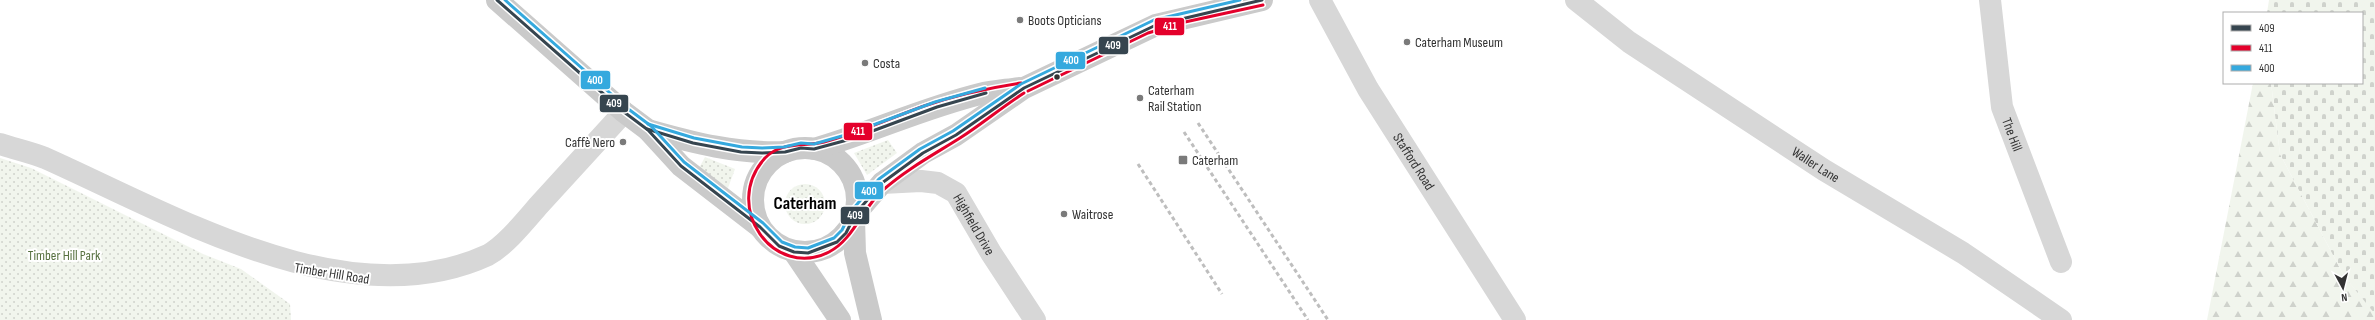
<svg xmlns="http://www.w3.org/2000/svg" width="2375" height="320" font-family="'Sofia Sans Condensed',sans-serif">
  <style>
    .grass { fill: url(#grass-dots) }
    .forest { fill: url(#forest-firs) }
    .cemetery { fill: url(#cemetery-stones) }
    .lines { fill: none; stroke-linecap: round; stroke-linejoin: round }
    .minor { stroke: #d7d7d7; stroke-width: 22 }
    .major { stroke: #cacaca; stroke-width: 22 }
    .rail { stroke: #bebebe; stroke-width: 3; stroke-dasharray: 4 3; stroke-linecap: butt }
    .bus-1-casing { stroke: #fff; stroke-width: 6 }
    .bus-2-casing { stroke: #fff; stroke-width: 6 }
    .bus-3-casing { stroke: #fff; stroke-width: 6 }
    .bus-1 { stroke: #36454f; stroke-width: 3 }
    .bus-2 { stroke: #e4002b; stroke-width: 3 }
    .bus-3 { stroke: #35a9de; stroke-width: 3 }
    .poi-dot { fill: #7a7a7a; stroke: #fff; stroke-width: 1.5 }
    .bus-dot { fill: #333; stroke: #fff; stroke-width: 1.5 }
    .labels { text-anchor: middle; stroke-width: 4; stroke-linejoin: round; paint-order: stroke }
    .poi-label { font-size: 14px; fill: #333; stroke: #fff; text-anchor: start }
    .street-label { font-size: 14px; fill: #333; stroke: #fff }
    .park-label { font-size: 14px; fill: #56703f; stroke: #fff }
    .district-label { font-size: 18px; font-weight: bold; fill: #000; stroke: #fff }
    .line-badge { stroke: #fff; stroke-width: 1.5 }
    .badge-label { font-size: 11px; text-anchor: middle; font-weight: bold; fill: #fff }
  </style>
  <defs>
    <pattern id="grass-dots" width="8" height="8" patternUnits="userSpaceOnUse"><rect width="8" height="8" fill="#f1f5ed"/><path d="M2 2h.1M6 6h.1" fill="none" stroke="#cfd2cc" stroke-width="1.8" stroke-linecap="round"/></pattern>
    <pattern id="forest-firs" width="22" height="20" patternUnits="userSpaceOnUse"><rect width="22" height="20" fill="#f1f5ed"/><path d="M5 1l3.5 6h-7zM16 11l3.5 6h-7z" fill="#cfd2cc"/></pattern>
    <pattern id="cemetery-stones" width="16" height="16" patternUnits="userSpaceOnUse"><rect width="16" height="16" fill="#f1f5ed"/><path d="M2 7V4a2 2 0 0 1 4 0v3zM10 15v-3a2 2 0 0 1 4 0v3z" fill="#cfd2cc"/></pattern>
  </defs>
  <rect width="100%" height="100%" fill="#fff"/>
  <g class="grass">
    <path d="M888 140 897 153 867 175 854 153Z"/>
    <path d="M705 157 735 169 728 188 698 170Z"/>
    <path d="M0 158 31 168 203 254 241 269 290 304 291 320H0Z"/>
    <circle cx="805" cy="204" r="20"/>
  </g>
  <path class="forest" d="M2253 83H2271L2280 154 2344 276 2375 313V320H2207Z"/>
  <path class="cemetery" d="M2269 0H2375V314L2344 276 2280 154 2271 83H2362V13H2267Z"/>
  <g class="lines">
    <g class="minor">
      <path id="s1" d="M1320 0 1368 89 1515 320"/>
      <path id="s2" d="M1576 0 1629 42 1824 170 1963 253 2061 320"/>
      <path id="s3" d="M1990 0 2002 107 2061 262"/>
      <path d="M0 144C15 149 30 152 45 158 171 214 348 320 488 255 506 245 525 221 539 205 567 174 596 143 624 112"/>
      <path id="s4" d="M882 183 921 181 938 183 956 193 991 253 1035 320"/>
    </g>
    <g class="major">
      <path d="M497 0 624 112 648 130 681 166 760 227"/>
      <path d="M648 130C694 143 737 154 785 152"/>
      <circle cx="805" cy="200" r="52"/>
      <path d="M814 149C870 133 923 108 980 94 992 91 1006 90 1019 88"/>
      <path d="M856 213 882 183 923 153 956 135 1024 88 1156 25 1262 0"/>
      <path d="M854 219 855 253 871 320"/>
      <path d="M794 252 840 320"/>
    </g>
    <g class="rail">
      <path d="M1198 123 1328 320"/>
      <path d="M1184 132 1308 320"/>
      <path d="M1138 164 1222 294"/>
    </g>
    <defs>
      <g id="bus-1">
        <path d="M497 0 624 112 648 130 681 166 760 227 779 246 794 252 808 253 837 242 846 233 856 213 882 183 923 153 956 135 1024 88 1156 25 1262 0"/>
        <path d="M647 129 693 143 741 152 762 153 785 152 801 148 814 149 851 139 937 107 986 93"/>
      </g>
      <g id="bus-2">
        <path d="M1021 83C988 88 956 95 924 106 891 118 858 133 824 142 804 147 781 141 765 158 721 207 774 280 829 252 854 239 862 208 883 190 907 169 933 155 960 138 982 124 1002 107 1024 93"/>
        <path d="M1028 91 1148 33 1185 22 1263 5"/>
      </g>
      <g id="bus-3">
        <path d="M505 0 627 108 651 126 684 162 763 223 782 242 795 247 808 248 834 238 842 230 852 210 879 179 920 149 953 131 1021 84 1154 20 1240 0"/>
        <path d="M648 124 694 138 742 147 762 148 784 147 801 143 814 144 849 134 935 102 985 88"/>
      </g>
    </defs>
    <use href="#bus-1" class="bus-1-casing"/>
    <use href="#bus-2" class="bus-2-casing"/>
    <use href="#bus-3" class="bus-3-casing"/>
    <use href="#bus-1" class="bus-1"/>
    <use href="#bus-2" class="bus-2"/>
    <use href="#bus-3" class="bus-3"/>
  </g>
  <g class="poi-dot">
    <circle cx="1020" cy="20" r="4"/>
    <circle cx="1407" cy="42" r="4"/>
    <circle cx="865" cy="63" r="4"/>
    <circle cx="1140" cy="98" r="4"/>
    <circle cx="623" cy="142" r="4"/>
    <rect x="1178" y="155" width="10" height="10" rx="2"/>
    <circle cx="1064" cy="214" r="4"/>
  </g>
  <circle class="bus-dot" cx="1057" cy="77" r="3.5"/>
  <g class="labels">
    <g class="poi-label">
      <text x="1028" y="25">Boots Opticians</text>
      <text x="1415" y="47">Caterham Museum</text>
      <text x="873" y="68">Costa</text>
      <text x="1148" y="95">Caterham<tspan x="1148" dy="16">Rail Station</tspan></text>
      <text x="615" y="147" text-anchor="end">Caffè Nero</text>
      <text x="1192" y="165">Caterham</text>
      <text x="1072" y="219">Waitrose</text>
    </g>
    <g class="street-label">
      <text dy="5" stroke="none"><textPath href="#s3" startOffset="137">The Hill</textPath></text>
      <text dy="5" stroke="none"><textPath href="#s1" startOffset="187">Stafford Road</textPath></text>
      <text dy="5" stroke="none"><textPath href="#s2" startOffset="291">Waller Lane</textPath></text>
      <text dy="5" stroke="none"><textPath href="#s4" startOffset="113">Highfield Drive</textPath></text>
      <text transform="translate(332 273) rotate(9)" y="5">Timber Hill Road</text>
    </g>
    <g class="park-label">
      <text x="64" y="260">Timber Hill Park</text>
    </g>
    <g class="district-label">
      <text x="805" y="209">Caterham</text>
    </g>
  </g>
  <g class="line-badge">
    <rect x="1154" y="17" width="31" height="19" rx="4" fill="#e4002b"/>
    <rect x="1098" y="36" width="31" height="19" rx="4" fill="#36454f"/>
    <rect x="1055" y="51" width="31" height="19" rx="4" fill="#35a9de"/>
    <rect x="580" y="70" width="31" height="20" rx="4" fill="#35a9de"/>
    <rect x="599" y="94" width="30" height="19" rx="4" fill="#36454f"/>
    <rect x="843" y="122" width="30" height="19" rx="4" fill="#e4002b"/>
    <rect x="854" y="181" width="30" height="19" rx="4" fill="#35a9de"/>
    <rect x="840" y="206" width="30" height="19" rx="4" fill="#36454f"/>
  </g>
  <g class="badge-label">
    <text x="1170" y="30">411</text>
    <text x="1113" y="49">409</text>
    <text x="1071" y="64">400</text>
    <text x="595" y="84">400</text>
    <text x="614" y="107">409</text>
    <text x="858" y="135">411</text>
    <text x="869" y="195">400</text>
    <text x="855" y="219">409</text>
  </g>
  <rect x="2223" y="12" width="140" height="72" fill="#ffffff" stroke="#adadad"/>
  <rect x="2231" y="25" width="20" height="6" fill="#36454f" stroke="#adadad"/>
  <text x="2259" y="32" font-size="12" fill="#333333">409</text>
  <rect x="2231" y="45" width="20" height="6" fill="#e4002b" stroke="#adadad"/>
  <text x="2259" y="52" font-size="12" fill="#333333">411</text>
  <rect x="2231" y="65" width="20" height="6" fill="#35a9de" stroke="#adadad"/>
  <text x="2259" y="72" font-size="12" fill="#333333">400</text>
  <g transform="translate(2343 288) rotate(173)" stroke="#ffffff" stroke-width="3" paint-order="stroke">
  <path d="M0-3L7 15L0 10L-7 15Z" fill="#333333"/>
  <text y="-6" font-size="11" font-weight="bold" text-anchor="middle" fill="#333333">N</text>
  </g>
</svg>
